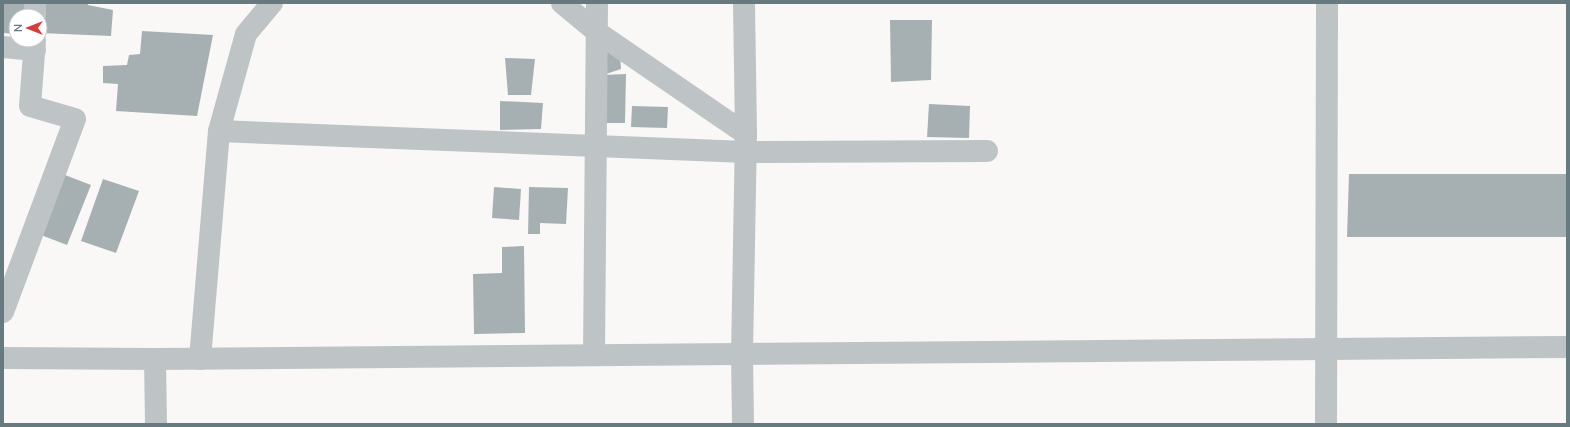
<svg xmlns="http://www.w3.org/2000/svg" width="1570" height="427" font-family="Lato,sans-serif">
  <style>
    .building { fill: #a6b0b3 }
    .lines { fill: none; stroke-linecap: round; stroke-linejoin: round }
    .street { stroke: #bec4c6; stroke-width: 22 }
  </style>
  <rect width="100%" height="100%" fill="#f9f8f7"/>
  <g class="building">
    <path d="M3 3H39L33 16H16V34L3 33Z"/>
    <path d="M40 3H88V5L113 10 111 36 40 33Z"/>
    <path d="M890 20H932L931 80 891 82Z"/>
    <path d="M142 31 213 35 197 116 116 111 118 84 103 83V66L127 65 129 55 140 54Z"/>
    <path d="M602 50 620 56 621 69 603 75Z"/>
    <path d="M505 58 535 59 531 95H508Z"/>
    <path d="M626 74 625 123H605L603 75Z"/>
    <path d="M500 101 543 103 541 129 500 130Z"/>
    <path d="M929 104 970 106 969 138 927 137Z"/>
    <path d="M632 106 668 107 667 128 631 127Z"/>
    <path d="M1349 174H1567V237H1347Z"/>
    <path d="M65 175 91 185 67 245 41 235Z"/>
    <path d="M103 179 139 191 116 253 81 241Z"/>
    <path d="M494 187 521 189 519 220 492 218Z"/>
    <path d="M529 187 568 188 566 224 540 223V234H528Z"/>
    <path d="M524 246 525 333 474 334 473 274 502 273V247Z"/>
  </g>
  <g class="lines">
    <g class="street">
      <path d="M35 3V16"/>
      <path d="M562 3 597 32 746 134"/>
      <path d="M3 47 35 50"/>
      <path d="M219 131 746 152 987 151"/>
      <path d="M3 312 75 119 30 106 35 40"/>
      <path d="M594 355 597 3"/>
      <path d="M3 358 155 359 1567 347"/>
      <path d="M155 359 156 424"/>
      <path d="M200 359 219 131 246 34 272 3"/>
      <path d="M743 424 742 354 746 134 744 3"/>
      <path d="M1326 424 1327 3"/>
    </g>
  </g>
  <rect width="1570" height="427" fill="none" stroke="#667a7f" stroke-width="8"/>
  <g transform="translate(28 28) rotate(270)"><circle r="19" fill="#ffffff" stroke="#c2cacc"/>
  <path d="M0-3L7 15L0 10L-7 15Z" fill="#d43f3c"/>
  <text y="-6" font-size="11" font-weight="bold" text-anchor="middle" fill="#667a7f">N</text>
  </g>
</svg>
